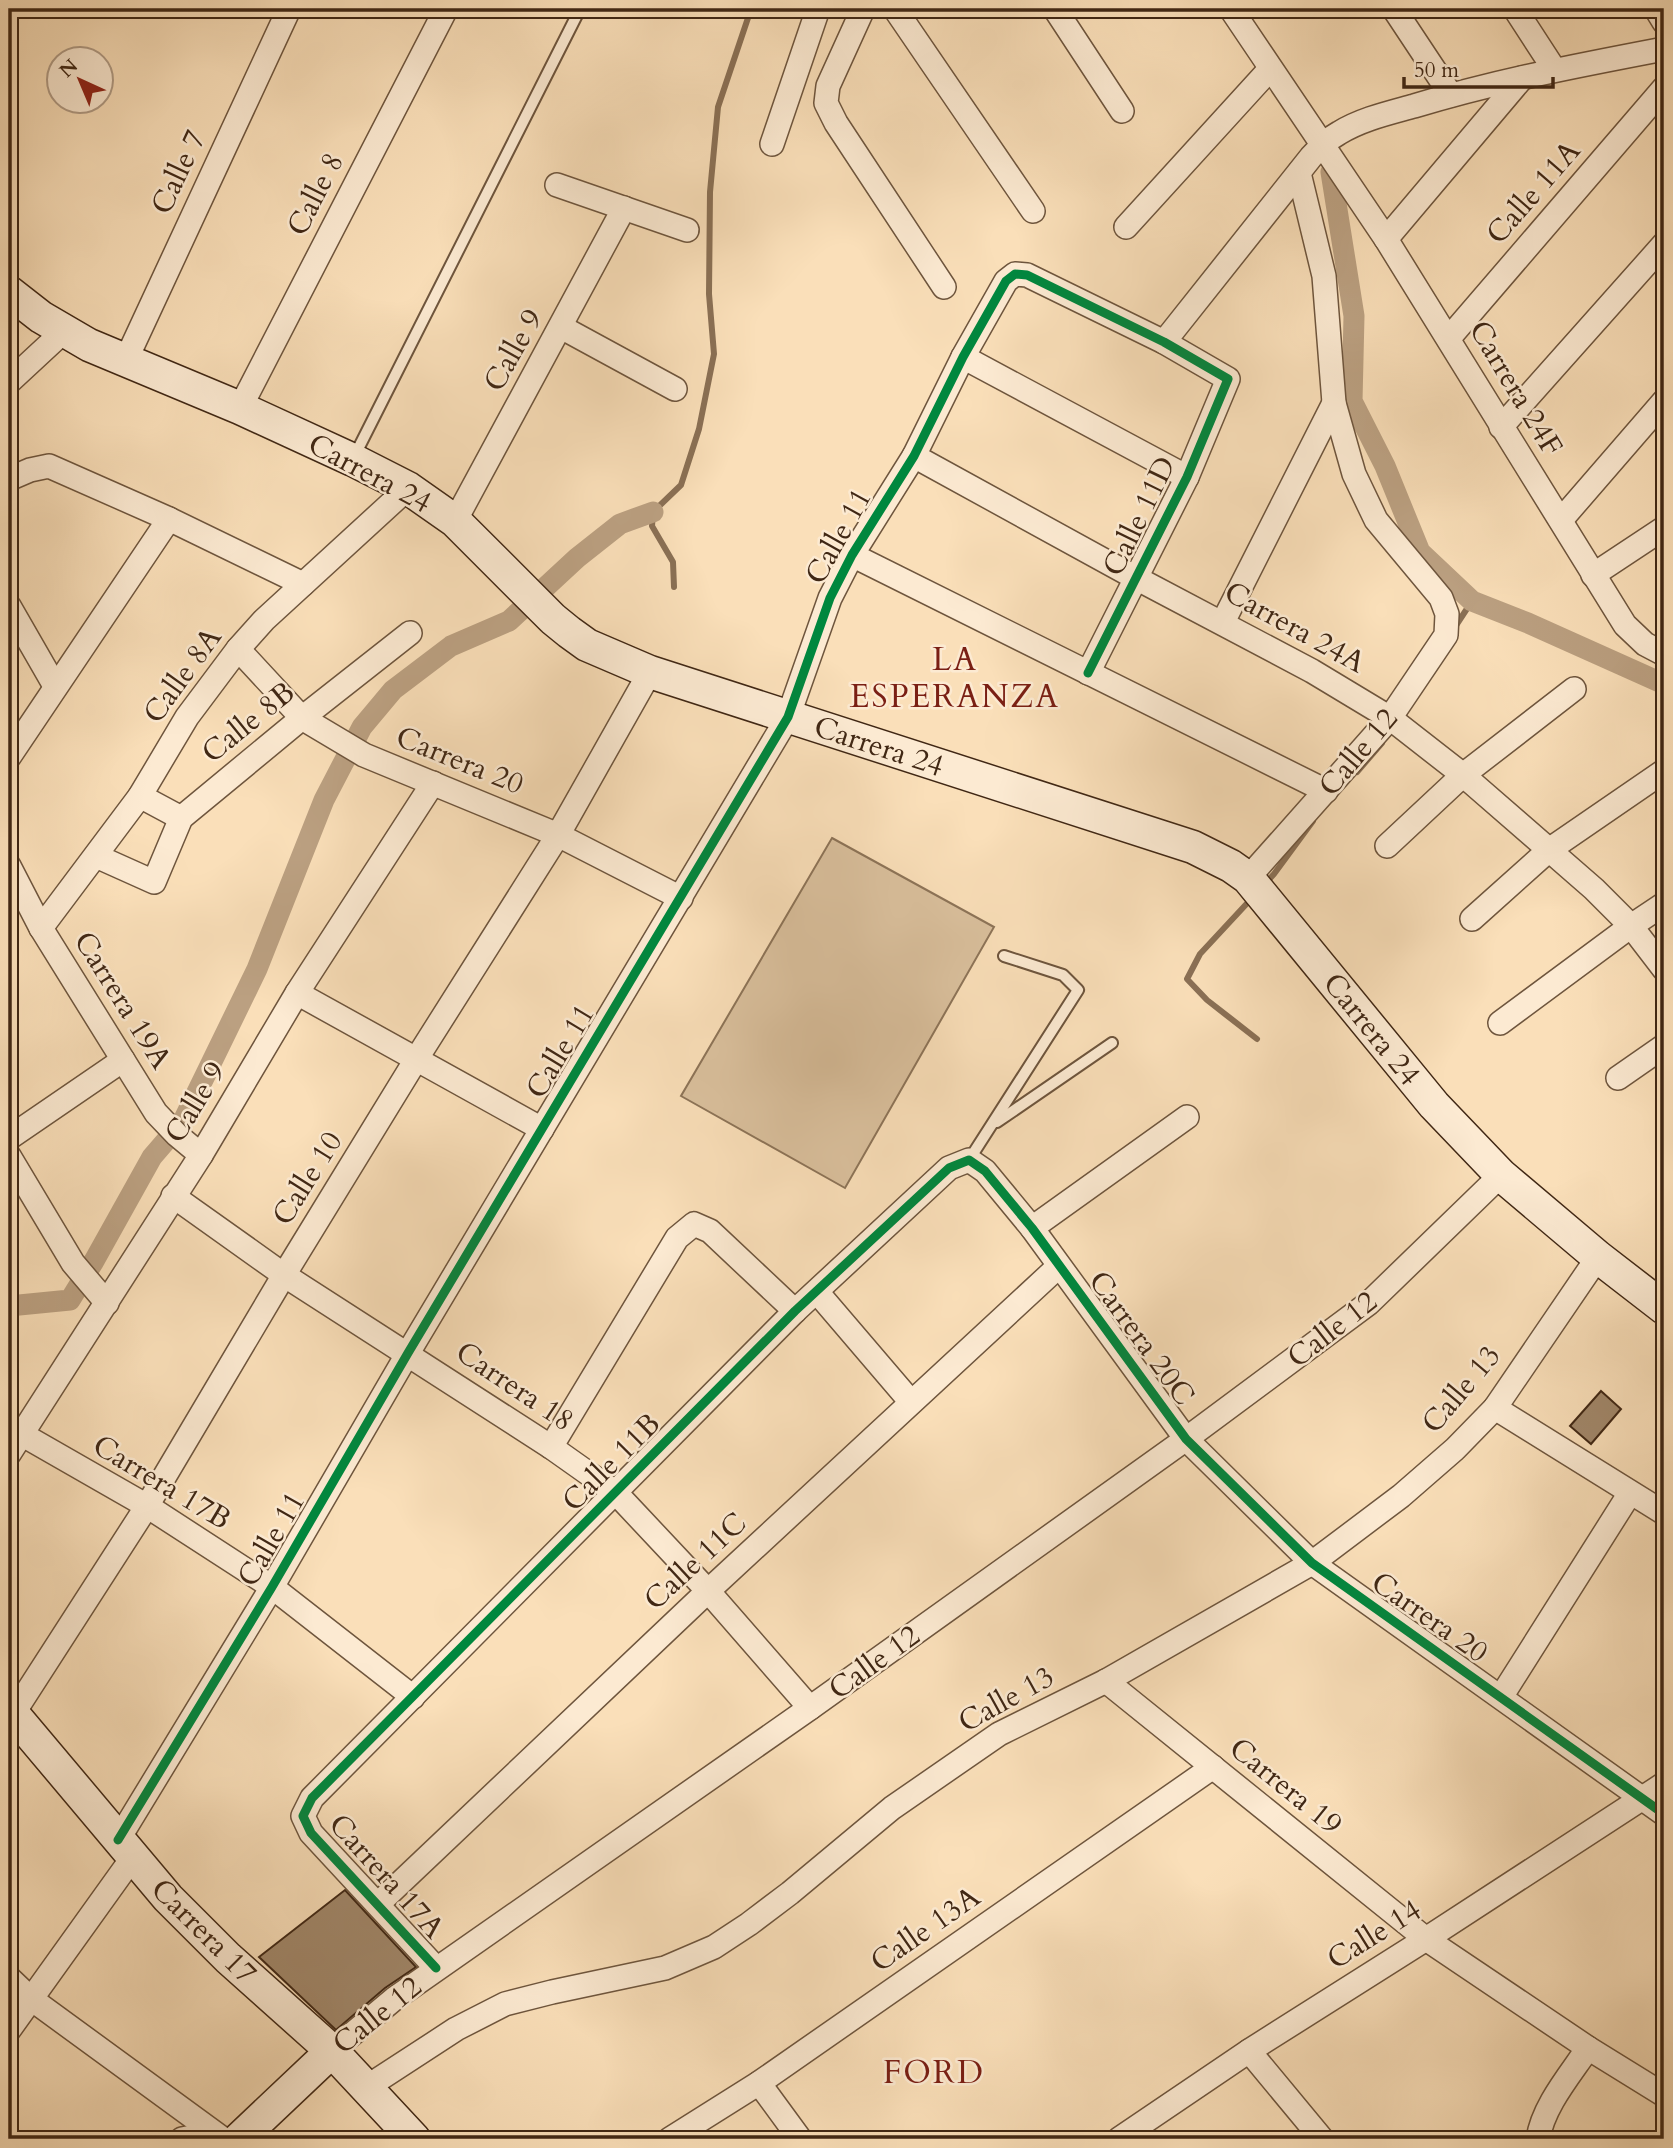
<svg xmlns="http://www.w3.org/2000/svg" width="1673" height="2148" font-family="Cardo,serif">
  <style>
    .green { fill: #dac09d; stroke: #8d7458; stroke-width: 2 }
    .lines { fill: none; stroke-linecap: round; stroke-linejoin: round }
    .stream { stroke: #8a7055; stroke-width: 6 }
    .canal { stroke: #bba081; stroke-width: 21 }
    .building { fill: #a1876a; stroke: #402714; stroke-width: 2 }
    .lane-casing { stroke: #6e553d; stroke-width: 14 }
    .street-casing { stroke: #6e553d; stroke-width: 26 }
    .secondary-casing { stroke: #402714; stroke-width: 35 }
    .lane { stroke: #fcead2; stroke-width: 10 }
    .street { stroke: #fcead2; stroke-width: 23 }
    .secondary { stroke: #fcead2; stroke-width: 32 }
    .cycleway-casing { stroke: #fcead2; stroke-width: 13 }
    .cycleway { stroke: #00873e; stroke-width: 9 }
    .labels { text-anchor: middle; stroke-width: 5; stroke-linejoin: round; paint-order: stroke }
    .street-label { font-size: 30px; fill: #402714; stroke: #fcead2 }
    .neighbourhood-label { font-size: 32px; letter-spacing: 2px; fill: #7a1f14; stroke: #fcead2 }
  </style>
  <rect width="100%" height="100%" fill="#fadfb9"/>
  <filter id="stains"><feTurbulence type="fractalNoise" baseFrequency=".00286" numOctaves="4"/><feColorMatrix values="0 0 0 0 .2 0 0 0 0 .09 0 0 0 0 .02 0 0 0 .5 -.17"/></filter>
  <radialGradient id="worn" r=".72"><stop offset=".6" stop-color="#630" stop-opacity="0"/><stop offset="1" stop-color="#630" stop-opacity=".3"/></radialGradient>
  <path class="green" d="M832 838 994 927 845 1188 681 1096Z"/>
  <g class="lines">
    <g class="stream">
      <path d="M674 587 673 562 652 526 653 512 681 485 699 429 714 354 709 294 710 192 718 107 751 9"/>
      <path d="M1455 627 1472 601"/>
      <path d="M1357 772 1382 743"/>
      <path d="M1264 885 1274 874 1313 821"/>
      <path d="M1252 898 1200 954 1187 979 1207 1000 1257 1039"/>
    </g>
    <g class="canal">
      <path d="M1331 172 1354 316 1352 401 1385 466 1420 552 1472 601 1528 623 1664 684"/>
      <path d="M9 1306 70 1300 94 1261 152 1157 183 1121 257 969 324 800 362 727 393 690 451 646 509 621 577 558 620 524 653 512"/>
    </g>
  </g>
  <g class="building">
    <path d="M1601 1391 1621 1409 1591 1444 1570 1426Z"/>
    <path d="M345 1890 416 1967 385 1988 336 2030 259 1957Z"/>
  </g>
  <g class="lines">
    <defs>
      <g id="lane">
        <path d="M354 457 580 9"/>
        <path d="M997 1122 1112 1043"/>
        <path d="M969 1160 1078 990 1063 975 1004 956"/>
      </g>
      <g id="street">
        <path d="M863 9 828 86 826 103 836 123 944 287"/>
        <path d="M895 9 1033 211"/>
        <path d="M1055 9 1122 111"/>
        <path d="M1231 9 1386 239 1625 625 1645 644 1664 654"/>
        <path d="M1394 9 1451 95"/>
        <path d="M1515 9 1554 69"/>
        <path d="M1656 9 1664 22"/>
        <path d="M772 144 818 9"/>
        <path d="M557 185 687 230"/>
        <path d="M1126 227 1270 69"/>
        <path d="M1386 239 1522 78"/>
        <path d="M561 327 675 389"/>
        <path d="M1449 338 1664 88"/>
        <path d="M1164 342 1311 157C1320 147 1328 139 1339 133 1362 119 1389 113 1414 106 1496 81 1580 65 1664 49"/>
        <path d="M963 357 1187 477"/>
        <path d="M125 362 289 9"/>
        <path d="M9 382 64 331"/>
        <path d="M240 408 446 9"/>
        <path d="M1501 427 1664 244"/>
        <path d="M914 456 1136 578 1312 671 1390 718 1463 775 1594 889 1631 926 1664 969"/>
        <path d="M9 479 30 470 49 466 169 519 303 584"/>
        <path d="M1561 520 1664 401"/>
        <path d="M455 521 624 208"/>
        <path d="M852 555 1326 791"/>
        <path d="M1593 575 1664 528"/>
        <path d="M9 606 55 686"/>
        <path d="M1223 622 1334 403"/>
        <path d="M238 649 302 718 364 755 558 835 681 898"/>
        <path d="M9 757 169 519"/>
        <path d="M140 796 181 818"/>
        <path d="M1387 846 1463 775 1574 689"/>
        <path d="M96 856 154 882 181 818 302 718 410 633"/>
        <path d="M9 866 41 928 156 1113 177 1135 201 1155"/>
        <path d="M1248 878 1390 718 1446 635 1447 614 1441 598 1376 520 1354 474 1334 403 1324 276 1299 173"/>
        <path d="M1472 919 1549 850 1664 771"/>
        <path d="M41 928 140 796 187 717 238 649 264 620 408 488"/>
        <path d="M297 993 542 1129"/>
        <path d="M1500 1023 1631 926 1664 904"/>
        <path d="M1618 1078 1664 1046"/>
        <path d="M9 1138 123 1060"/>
        <path d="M9 1156 73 1263 107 1303"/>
        <path d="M173 1196 284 1275 551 1447 616 1493 708 1591 810 1708"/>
        <path d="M1032 1228 1187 1117"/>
        <path d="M817 1292 911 1402"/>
        <path d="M1495 1408 1664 1513"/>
        <path d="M9 1427 147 1506 272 1587 413 1697"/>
        <path d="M551 1447 677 1238 694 1224 710 1231 795 1311"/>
        <path d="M9 1454 201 1155 297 993 433 783"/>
        <path d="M1106 1681 1426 1939 1588 2048 1664 2095"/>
        <path d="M1501 1697 1630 1493"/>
        <path d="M13 1714 147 1506 284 1275 417 1058 558 835 650 672"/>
        <path d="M118 1840 272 1587 408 1353 788 717 830 598 852 555 914 456 963 357 1006 281 1015 274 1027 275 1164 342 1228 379 1187 477 1088 673"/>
        <path d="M378 1904 708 1591 1059 1266"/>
        <path d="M436 1968 311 1833 303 1816 312 1798 795 1311 949 1168 969 1160 985 1171 1032 1228 1186 1439 1312 1563 1664 1814"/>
        <path d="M9 1978 30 1998 223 2139"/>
        <path d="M9 2030 133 1857"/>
        <path d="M332 2051 394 1999 810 1708 1186 1439 1369 1303 1501 1175"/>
        <path d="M1249 2051 1322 2139"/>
        <path d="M759 2083 800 2139"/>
        <path d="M367 2087 456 2029 505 2004 552 1992 665 1968 714 1947 749 1924 790 1893 892 1808 999 1734 1106 1681 1312 1563 1401 1496 1455 1449 1495 1408 1598 1257"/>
        <path d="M182 2139 212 2133"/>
        <path d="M670 2139 759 2083 1213 1767"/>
        <path d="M1119 2139 1249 2051 1426 1939 1664 1784"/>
        <path d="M1538 2139C1543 2106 1570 2075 1588 2048"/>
      </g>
      <g id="secondary">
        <path d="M9 292 41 317 89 345 240 408 353 460 408 488 455 521 553 619 569 632 587 645 650 672 1193 847 1231 866 1248 878 1434 1105 1501 1175 1598 1257 1664 1308"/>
        <path d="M9 1709 168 1898 228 1958 332 2051 414 2139"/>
        <path d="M239 2139 332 2051"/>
      </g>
    </defs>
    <use href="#lane" class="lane-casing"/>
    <use href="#street" class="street-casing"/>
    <use href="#secondary" class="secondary-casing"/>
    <use href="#lane" class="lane"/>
    <use href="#street" class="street"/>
    <use href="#secondary" class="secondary"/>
    <defs>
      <g id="cycleway">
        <path d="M118 1840 272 1587 408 1353 788 717 830 598 852 555 914 456 963 357 1006 281 1015 274 1027 275 1164 342 1228 379 1187 477 1088 673"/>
        <path d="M436 1968 311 1833 303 1816 312 1798 795 1311 949 1168 969 1160 985 1171 1032 1228 1186 1439 1312 1563 1664 1814"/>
      </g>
    </defs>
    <use href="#cycleway" class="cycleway-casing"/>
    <use href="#cycleway" class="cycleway"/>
  </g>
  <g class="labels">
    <g class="street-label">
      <text transform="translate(178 172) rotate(-65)" y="10">Calle 7</text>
      <text transform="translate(1533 192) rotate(-49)" y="10">Calle 11A</text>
      <text transform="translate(315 194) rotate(-63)" y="10">Calle 8</text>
      <text transform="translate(513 350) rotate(-61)" y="10">Calle 9</text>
      <text transform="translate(1516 388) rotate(59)" y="10">Carrera 24F</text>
      <text transform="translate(370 473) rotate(28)" y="10">Carrera 24</text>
      <text transform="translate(1139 516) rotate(-64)" y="10">Calle 11D</text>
      <text transform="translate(838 536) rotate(-61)" y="10">Calle 11</text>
      <text transform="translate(1295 627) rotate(29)" y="10">Carrera 24A</text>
      <text transform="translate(182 675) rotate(-54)" y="10">Calle 8A</text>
      <text transform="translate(248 722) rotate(-39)" y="10">Calle 8B</text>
      <text transform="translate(879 746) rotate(18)" y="10">Carrera 24</text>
      <text transform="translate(1358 752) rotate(-50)" y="10">Calle 12</text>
      <text transform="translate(460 760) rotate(22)" y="10">Carrera 20</text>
      <text transform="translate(123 1000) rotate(58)" y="10">Carrera 19A</text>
      <text transform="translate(1372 1029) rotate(51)" y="10">Carrera 24</text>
      <text transform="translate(560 1051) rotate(-59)" y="10">Calle 11</text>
      <text transform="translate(195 1102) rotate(-59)" y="10">Calle 9</text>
      <text transform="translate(307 1178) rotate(-58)" y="10">Calle 10</text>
      <text transform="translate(1332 1329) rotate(-38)" y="10">Calle 12</text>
      <text transform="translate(1142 1338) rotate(54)" y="10">Carrera 20C</text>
      <text transform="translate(515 1386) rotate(34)" y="10">Carrera 18</text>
      <text transform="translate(1461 1389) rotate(-50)" y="10">Calle 13</text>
      <text transform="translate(611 1462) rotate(-45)" y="10">Calle 11B</text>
      <text transform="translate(162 1482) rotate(31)" y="10">Carrera 17B</text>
      <text transform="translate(271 1539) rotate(-60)" y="10">Calle 11</text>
      <text transform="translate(695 1561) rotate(-43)" y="10">Calle 11C</text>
      <text transform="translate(1430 1617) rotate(35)" y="10">Carrera 20</text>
      <text transform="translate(874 1662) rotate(-36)" y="10">Calle 12</text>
      <text transform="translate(1006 1699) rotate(-29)" y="10">Calle 13</text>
      <text transform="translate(1286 1786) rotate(39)" y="10">Carrera 19</text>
      <text transform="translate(387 1876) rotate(48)" y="10">Carrera 17A</text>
      <text transform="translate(925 1929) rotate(-35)" y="10">Calle 13A</text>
      <text transform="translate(204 1931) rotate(45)" y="10">Carrera 17</text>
      <text transform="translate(1374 1934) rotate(-32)" y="10">Calle 14</text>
      <text transform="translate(377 2015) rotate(-39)" y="10">Calle 12</text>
    </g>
    <g class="neighbourhood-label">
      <text x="955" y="670">LA<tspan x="955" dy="37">ESPERANZA</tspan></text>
      <text x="934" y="2083">FORD</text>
    </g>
  </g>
  <rect width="1673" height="2148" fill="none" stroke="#fadfb9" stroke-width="35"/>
  <rect x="10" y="10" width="1652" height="2127" fill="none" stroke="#402714" stroke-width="3.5"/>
  <rect x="18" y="18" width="1638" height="2113" fill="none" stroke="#402714" stroke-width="2"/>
  <g transform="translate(80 80) rotate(316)"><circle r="33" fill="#fcead2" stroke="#b19c86" stroke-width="2"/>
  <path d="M0-5L12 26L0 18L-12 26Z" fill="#8f2418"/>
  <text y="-10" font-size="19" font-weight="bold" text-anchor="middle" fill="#402714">N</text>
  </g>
  <path d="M1404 77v10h149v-10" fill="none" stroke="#402714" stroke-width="3.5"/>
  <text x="1414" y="77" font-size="21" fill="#402714" stroke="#fcead2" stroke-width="5" paint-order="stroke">50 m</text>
  <rect width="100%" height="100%" filter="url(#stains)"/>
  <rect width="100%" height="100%" fill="url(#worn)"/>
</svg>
